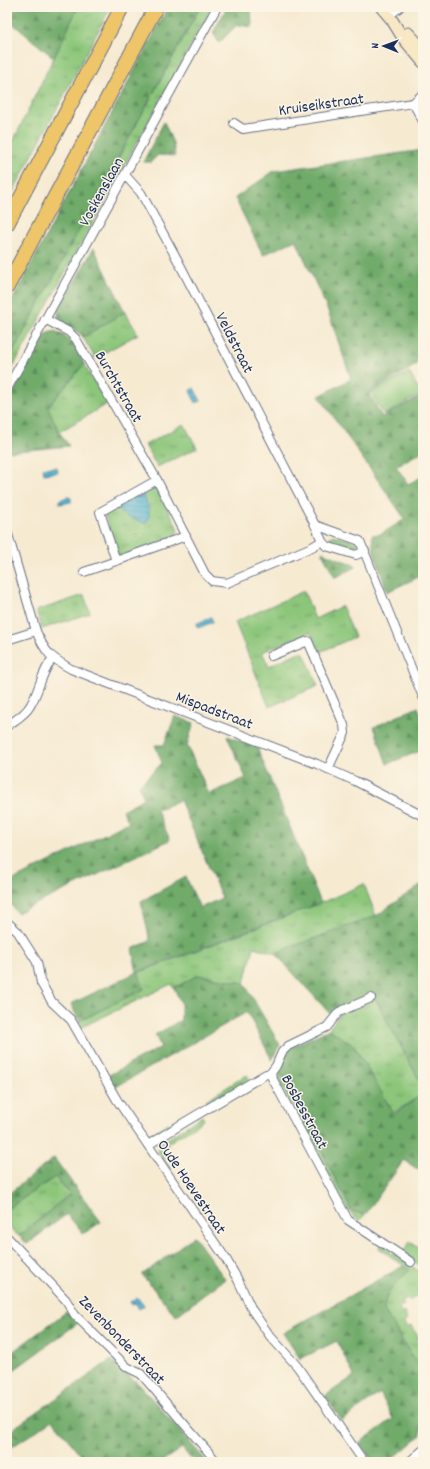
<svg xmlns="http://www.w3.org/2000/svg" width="430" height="1469" font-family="Dekko,sans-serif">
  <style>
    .grass { fill: url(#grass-tufts); stroke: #547a6c }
    .forest { fill: url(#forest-firs); stroke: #466d64 }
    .garden { fill: #8cc67a; stroke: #547a6c }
    .water { fill: url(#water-rules); stroke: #367096 }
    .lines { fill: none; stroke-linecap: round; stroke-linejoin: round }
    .minor-casing { stroke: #687086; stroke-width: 10 }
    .secondary-casing { stroke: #687086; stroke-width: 13 }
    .motorway-casing { stroke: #687086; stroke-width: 16 }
    .minor { stroke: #fff; stroke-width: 8 }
    .secondary { stroke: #f8e8c3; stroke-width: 11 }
    .motorway { stroke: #eec569; stroke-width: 14 }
    .labels { text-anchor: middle; stroke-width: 3; stroke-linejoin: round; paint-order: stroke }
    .street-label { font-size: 16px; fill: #1b2f5e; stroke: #fcf5e5 }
  </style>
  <defs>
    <pattern id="grass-tufts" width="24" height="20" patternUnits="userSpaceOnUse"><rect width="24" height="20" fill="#8cc67a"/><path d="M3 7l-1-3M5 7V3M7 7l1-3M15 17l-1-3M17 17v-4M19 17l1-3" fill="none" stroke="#72a167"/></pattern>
    <pattern id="forest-firs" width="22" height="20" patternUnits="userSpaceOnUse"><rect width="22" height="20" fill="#71ab6a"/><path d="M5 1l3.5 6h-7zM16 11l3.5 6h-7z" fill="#5c8c5a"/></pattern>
    <pattern id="water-rules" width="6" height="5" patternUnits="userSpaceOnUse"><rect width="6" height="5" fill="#50b2cf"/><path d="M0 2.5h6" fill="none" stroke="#4291ab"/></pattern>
  </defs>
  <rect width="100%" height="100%" fill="#fcf5e5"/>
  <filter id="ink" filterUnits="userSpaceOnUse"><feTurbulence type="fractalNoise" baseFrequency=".025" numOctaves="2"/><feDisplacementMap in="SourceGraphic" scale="8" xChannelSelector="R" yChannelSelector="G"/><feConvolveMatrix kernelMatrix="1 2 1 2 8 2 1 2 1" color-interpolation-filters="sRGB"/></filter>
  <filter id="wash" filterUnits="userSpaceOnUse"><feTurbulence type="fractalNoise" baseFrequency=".012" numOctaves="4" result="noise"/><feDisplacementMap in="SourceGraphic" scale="16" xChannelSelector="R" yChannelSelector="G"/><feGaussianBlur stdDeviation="0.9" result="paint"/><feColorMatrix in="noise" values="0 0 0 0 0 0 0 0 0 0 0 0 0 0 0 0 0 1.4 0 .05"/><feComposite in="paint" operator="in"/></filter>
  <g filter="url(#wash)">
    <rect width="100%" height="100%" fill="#f6ead1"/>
    <g class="grass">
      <path d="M78 7H111L7 203V154Z"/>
      <path d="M200 7H212L7 378V363Z"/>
      <path d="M125 312 138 334 95 358 83 337Z"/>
      <path d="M84 364 107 404 59 432 48 407Z"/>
      <path d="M184 424 197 448 157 467 145 445Z"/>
      <path d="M151 487 158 489 178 529 176 535 170 539 122 556 118 555 105 516 107 512Z"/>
      <path d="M333 535 357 543 359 547 358 550 353 552 330 542V537Z"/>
      <path d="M304 591 315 619 342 606 355 637 320 652 310 632 262 652 269 666 299 652 304 653 318 686 269 707 235 622Z"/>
      <path d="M84 595 90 613 42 629 36 611Z"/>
      <path d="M364 884 376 916 275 953 254 947 244 983 198 975 174 988 171 984 82 1027 79 1021 144 989 138 973 321 903Z"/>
      <path d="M375 998 423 1087V1094L393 1113 354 1046 329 1029 340 1014Z"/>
      <path d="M279 1067 280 1072 352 1211 365 1215 359 1221 349 1212 278 1080V1074Z"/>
      <path d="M247 1075 250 1080 209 1105 206 1100Z"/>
      <path d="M202 1116 204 1120 168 1143 164 1160 171 1169H169L158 1152 160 1144Z"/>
      <path d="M169 1123 171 1128 157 1136H146L143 1132 151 1134Z"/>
      <path d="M55 1177 70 1194 19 1236 7 1226V1209Z"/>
      <path d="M410 1242 423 1250V1268L402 1252Z"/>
      <path d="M381 1245 423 1274V1291L422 1289 417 1291 419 1294 409 1301 407 1299 402 1302 404 1305 399 1307 401 1312H404L407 1320 404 1323 407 1328 411 1326 419 1338 416 1341 419 1345 423 1344V1393L422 1373 384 1310C384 1292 398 1282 410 1270L379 1248Z"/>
    </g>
    <g class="forest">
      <path d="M16 7H78L54 58 7 19Z"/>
      <path d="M168 7H200L7 363V310Z"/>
      <path d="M227 7H251L252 27 237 25 219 43 213 33Z"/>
      <path d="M164 122 173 143 175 156 158 155 151 162H143Z"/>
      <path d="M423 150V343L420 344 416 365 369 393 382 417 423 395V451L396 466 408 484 423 476V575L387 592 374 552 372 535 381 534 405 519 319 396 351 379 328 311 296 240 263 255 235 198 274 171Z"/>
      <path d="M94 248 125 312 83 337C76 329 65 326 58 317V310Z"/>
      <path d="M55 331C74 340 75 346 84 364L48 407 59 432 69 446 7 452V404L45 334Z"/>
      <path d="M322 552 357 566 335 578Z"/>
      <path d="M418 707 423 720V750L387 764 374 727Z"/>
      <path d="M175 716 194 723 187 745 209 794 246 778 227 736 257 747 321 903 138 972 144 989 79 1021 71 1004 137 972 132 949 150 941 141 901 186 877 200 908 222 898 180 800 157 810 170 840 17 913 7 898V883L129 822 122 810 144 798 139 785 162 763 155 745H164Z"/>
      <path d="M423 883V1087L373 995 330 1014 275 953 376 916Z"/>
      <path d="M198 975 244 983 280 1045 272 1060 247 1012 114 1088 109 1075 161 1047 155 1035 181 1020V1003L174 988Z"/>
      <path d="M329 1029 354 1046 394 1114 423 1094V1173L404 1160 365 1215 352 1211 280 1072V1064L288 1049Z"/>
      <path d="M54 1158 101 1222 83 1234 67 1214 27 1244 19 1236 70 1194 55 1177 7 1209V1195Z"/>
      <path d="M194 1236 225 1279 176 1316 142 1275Z"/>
      <path d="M403 1266 410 1270C398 1282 384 1292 384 1310L422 1373 423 1399 421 1435 389 1462H373L359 1443 393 1419 380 1393 342 1421 325 1396 354 1376 337 1341 300 1359 283 1333Z"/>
      <path d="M66 1312 78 1323 7 1375V1356Z"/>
      <path d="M111 1360 142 1387 207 1462H193L182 1448 161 1462H86L53 1420 7 1450V1433Z"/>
    </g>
    <path class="garden" d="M409 372 421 394 384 415 371 393Z"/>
    <g class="water">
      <path d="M194 388 201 401 196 403 190 391Z"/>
      <path d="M57 467 58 472 44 474 43 468Z"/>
      <path d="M143 494C147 504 152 511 147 522L144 523C132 517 125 519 117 508Z"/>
      <path d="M68 497 71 498V502L60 504 59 500Z"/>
      <path d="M211 617 213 622 198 628 196 624Z"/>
      <path d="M137 1297 144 1306 139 1309 136 1304 132 1305 130 1302Z"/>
    </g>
  </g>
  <g filter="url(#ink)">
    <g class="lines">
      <defs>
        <g id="minor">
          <path d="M389 16 400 7"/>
          <path d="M413 103 423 121"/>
          <path d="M413 103 423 94"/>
          <path d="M234 123 243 129 413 103"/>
          <path d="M125 175 141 193 177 259 315 525 322 541 326 546 356 555 365 551"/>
          <path d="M45 319 69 332 76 339 157 480 205 574 212 581 227 583 312 547 322 541"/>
          <path d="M7 389 217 7"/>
          <path d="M315 525 360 541 423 697"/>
          <path d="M7 531 36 631C46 654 50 657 71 669L317 764 355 781 423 816"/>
          <path d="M116 561 186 536"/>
          <path d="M84 572 116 561 100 512 157 480"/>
          <path d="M7 640 36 631"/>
          <path d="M271 656 308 641 344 725 345 733 328 769"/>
          <path d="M7 726C15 720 25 715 30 706 40 690 40 674 53 658"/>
          <path d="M7 922 18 932 37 962 41 983 52 1002 71 1020 117 1100 226 1259 238 1280 252 1310 270 1336 297 1366 364 1462"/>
          <path d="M270 1074 276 1066 282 1052 288 1046 327 1027 339 1012 371 998"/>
          <path d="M148 1145 185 1122 266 1074H270L348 1220 411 1262"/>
          <path d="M7 1237 66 1300 75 1315 127 1367 141 1374 217 1462"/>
          <path d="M409 1462 423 1450"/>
        </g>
        <g id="secondary">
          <path d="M381 7 392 20 403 38 423 62"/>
          <path d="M408 33 423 49"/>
        </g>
        <g id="motorway">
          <path d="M7 224 122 7"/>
          <path d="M7 287 156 7"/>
        </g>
      </defs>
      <use href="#minor" class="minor-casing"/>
      <use href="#secondary" class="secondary-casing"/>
      <use href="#motorway" class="motorway-casing"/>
      <use href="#minor" class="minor"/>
      <use href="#secondary" class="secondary"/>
      <use href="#motorway" class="motorway"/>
    </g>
  </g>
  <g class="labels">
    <g class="street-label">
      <text transform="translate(321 103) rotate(-8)" y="6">Kruiseikstraat</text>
      <text transform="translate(100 191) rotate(-61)" y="6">Voskenslaan</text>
      <text transform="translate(236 342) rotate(63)" y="6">Veldstraat</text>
      <text transform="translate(120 386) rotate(60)" y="6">Burchtstraat</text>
      <text transform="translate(215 709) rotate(21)" y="6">Mispadstraat</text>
      <text transform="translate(306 1111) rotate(62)" y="6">Bosbesstraat</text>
      <text transform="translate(193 1186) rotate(56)" y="6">Oude Hoevestraat</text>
      <text transform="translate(123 1339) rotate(46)" y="6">Zevenbonderstraat</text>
    </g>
  </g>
  <rect width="430" height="1469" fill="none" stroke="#fcf5e5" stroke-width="24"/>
  <g transform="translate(384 46) rotate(271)" stroke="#fcf5e5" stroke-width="3" paint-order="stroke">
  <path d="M0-3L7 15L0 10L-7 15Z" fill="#1b2f5e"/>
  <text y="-6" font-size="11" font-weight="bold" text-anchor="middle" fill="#1b2f5e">N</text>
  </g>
</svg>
